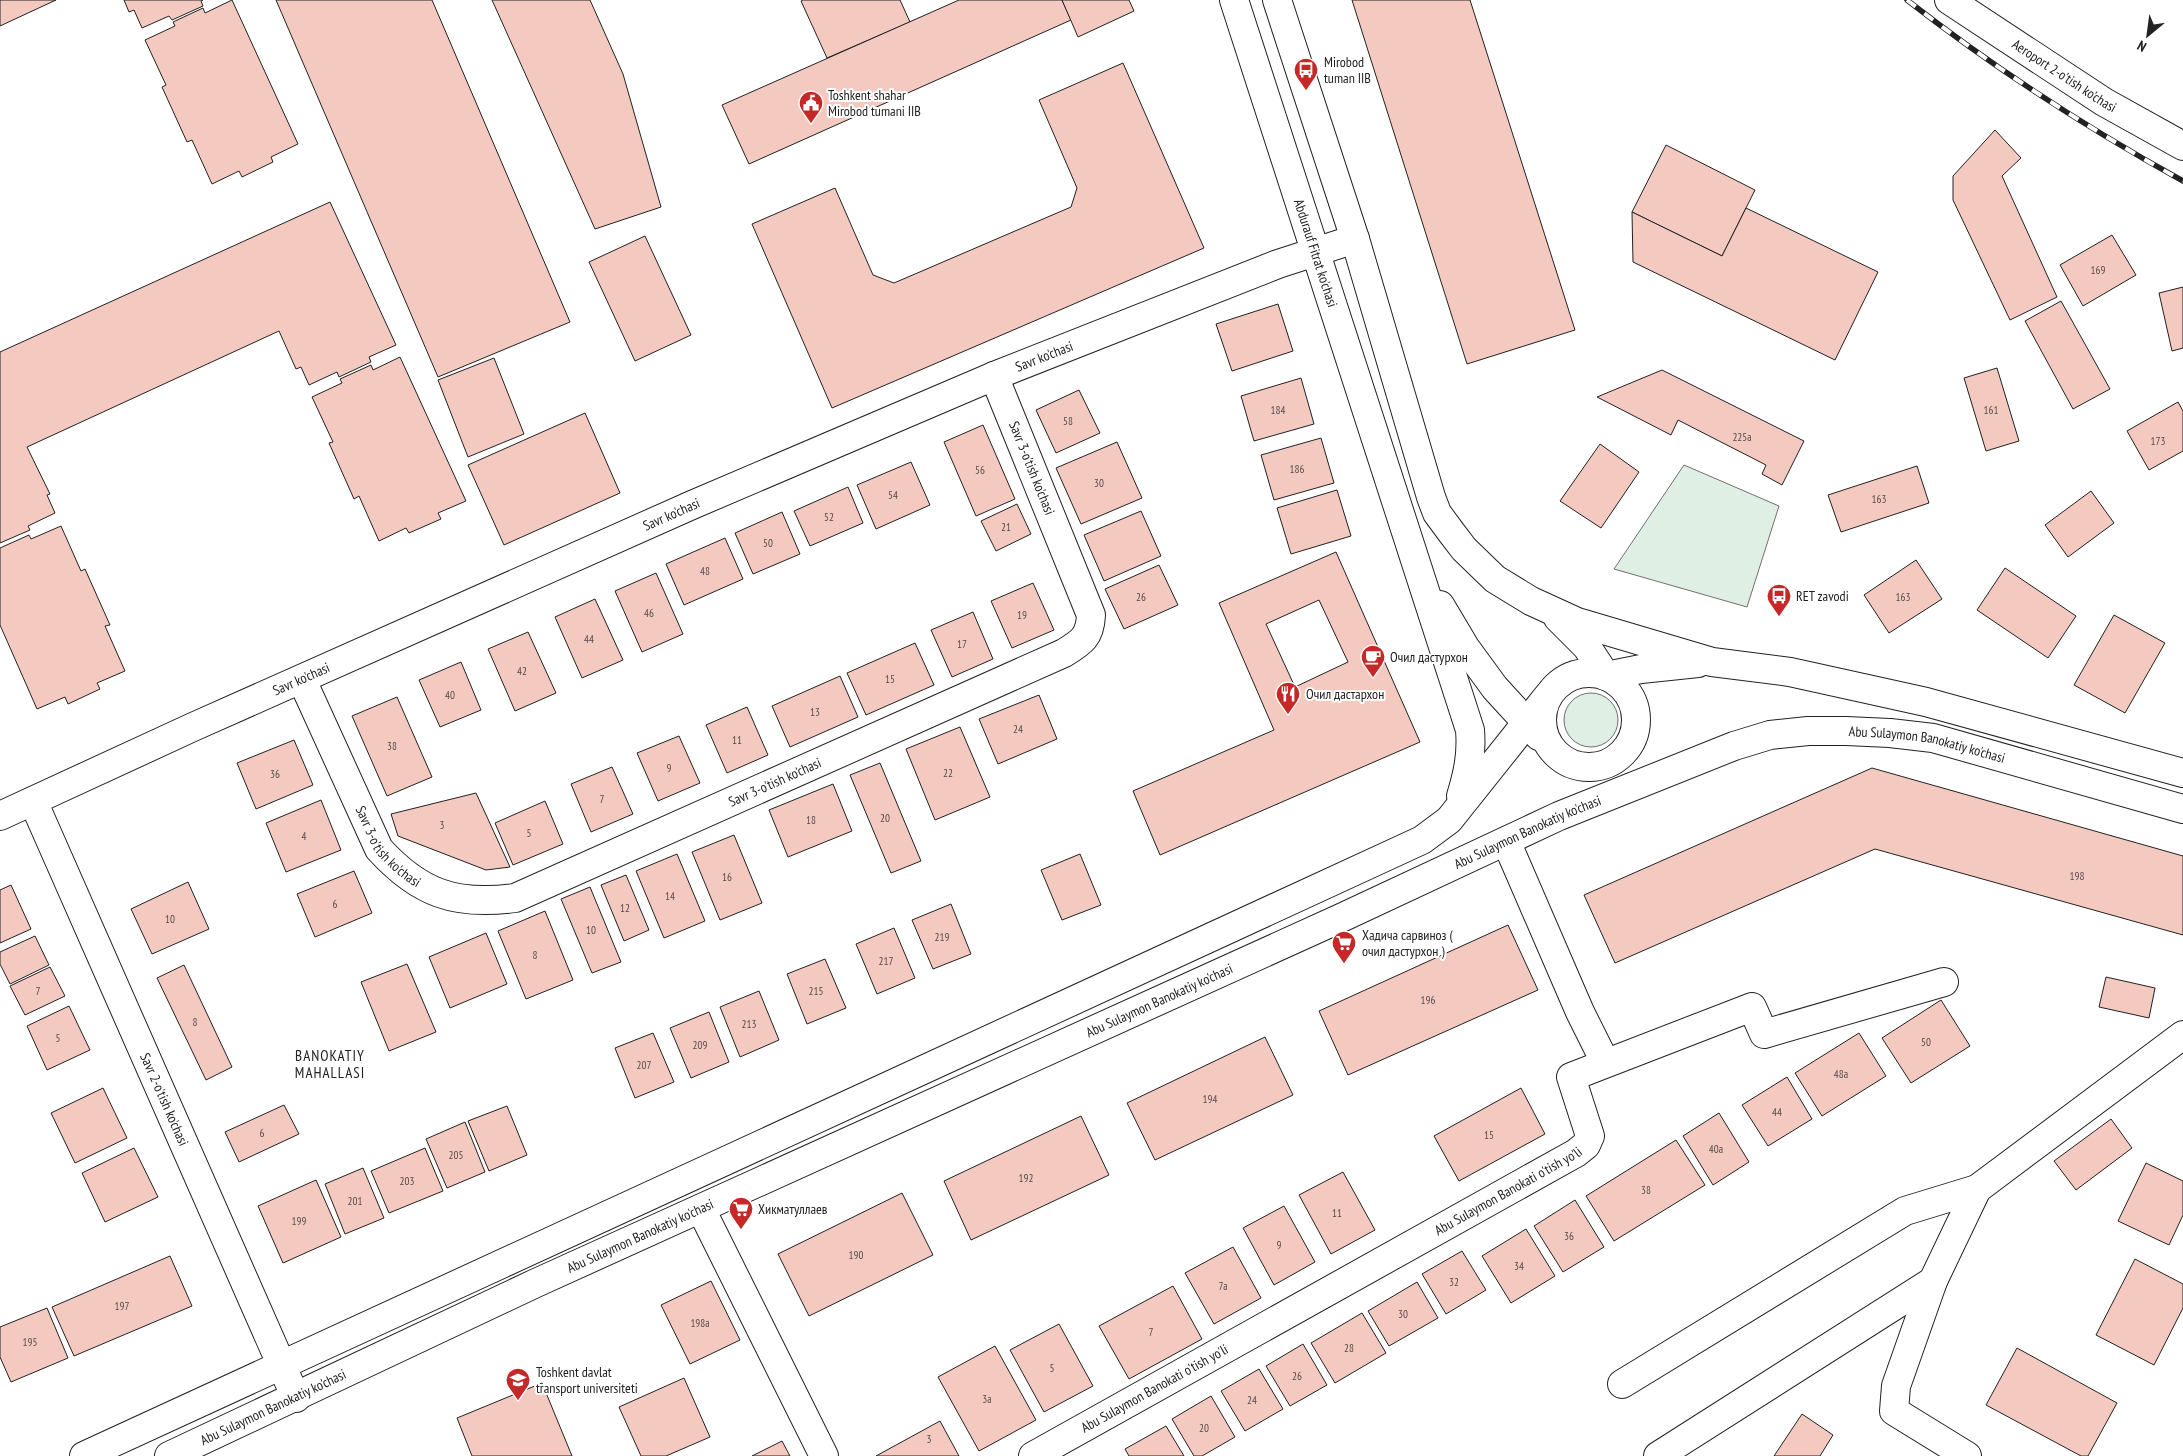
<svg xmlns="http://www.w3.org/2000/svg" width="2183" height="1456" font-family="'PT Sans Narrow',sans-serif">
  <style>
    .green { fill: #e0efe3; stroke: #6f6f6f }
    .building { fill: #f3c9c0; stroke: #222; fill-rule: evenodd }
    .lines { fill: none; stroke-linecap: round; stroke-linejoin: round }
    .minor-casing { stroke: #222; stroke-width: 30 }
    .major-casing { stroke: #222; stroke-width: 30 }
    .minor { stroke: #fff; stroke-width: 28 }
    .major { stroke: #fff; stroke-width: 28 }
    .rail-casing { stroke: #222; stroke-width: 5.5 }
    .rail { stroke: #fff; stroke-width: 4; stroke-dasharray: 11; stroke-linecap: butt }
    .labels { text-anchor: middle; stroke-width: 4; stroke-linejoin: round; paint-order: stroke }
    .number-label { font-size: 11px; fill: #564c4a }
    .poi-label { font-size: 14px; fill: #222; stroke: #fff; text-anchor: start }
    .street-label { font-size: 14px; fill: #222; stroke: #fff }
    .neighbourhood-label { font-size: 15px; letter-spacing: 1px; fill: #222; stroke: #fff }
  </style>
  <rect width="100%" height="100%" fill="#fff"/>
  <g class="green">
    <path d="M1684 465 1779 506 1747 607 1614 569Z"/>
    <circle cx="1591" cy="720" r="27"/>
  </g>
  <g class="building">
    <path d="M0 0H56L0 26Z"/>
    <path d="M124 0H203L201 1 203 6 172 20 169 16 142 28 134 10 129 12Z"/>
    <path d="M232 0 298 144 271 157 273 162 242 177 239 171 212 184 192 140 187 142 162 87 166 85 145 40 175 26 173 22 203 8 205 13Z"/>
    <path d="M276 0H432L570 322 438 377Z"/>
    <path d="M492 0H590L623 74 661 207 595 229Z"/>
    <path d="M803 0H900L910 22 827 58 801 1Z"/>
    <path d="M959 0H1062L1071 20 749 164 722 105Z"/>
    <path d="M1062 0H1129L1134 11 1078 37Z"/>
    <path d="M1352 0H1470L1575 330 1467 364Z"/>
    <path d="M1123 63 1204 248 832 408 752 224 835 188 873 275 894 283 1071 207 1077 188 1039 100Z"/>
    <path d="M1995 130 2021 158 2002 176 2057 297 2010 320 1953 200V176Z"/>
    <path d="M1666 145 1755 190 1722 256 1632 212Z"/>
    <path d="M330 202 396 345 369 357 371 362 339 377 337 372 309 385 301 367 296 369 279 331 27 447 50 494 47 495 55 513 28 526 30 530 0 543V352Z"/>
    <path d="M1746 208 1878 272 1835 360 1633 262 1632 212 1722 256Z"/>
    <path d="M2112 235 2136 275 2083 306 2060 265Z"/>
    <path d="M645 236 691 335 635 361 589 262Z"/>
    <path d="M2183 287V348L2172 351 2159 293Z"/>
    <path d="M2061 301 2110 389 2073 409 2025 321Z"/>
    <path d="M1278 304 1293 351 1232 371 1216 324Z"/>
    <path d="M400 357 466 501 438 513 441 519 409 533 406 528 379 541 359 496 354 499 329 443 333 442 312 397 342 383 340 379 371 365 373 370Z"/>
    <path d="M494 358 524 434 468 457 438 380Z"/>
    <path d="M1997 368 2019 441 1986 451 1964 378Z"/>
    <path d="M1662 370 1804 441 1782 485 1762 474 1766 465 1678 420 1671 435 1597 397Z"/>
    <path d="M1301 378 1314 424 1254 441 1241 396Z"/>
    <path d="M1079 390 1100 433 1056 453 1036 410Z"/>
    <path d="M2178 402 2183 411V451L2149 470 2127 431Z"/>
    <path d="M585 413 620 493 504 545 468 465Z"/>
    <path d="M983 425 1015 499 976 516 944 442Z"/>
    <path d="M1321 438 1334 483 1274 500 1261 455Z"/>
    <path d="M1117 442 1142 498 1081 524 1056 468Z"/>
    <path d="M1600 444 1639 472 1601 528 1560 501Z"/>
    <path d="M911 462 930 505 876 529 857 485Z"/>
    <path d="M1917 466 1929 503 1841 532 1828 495Z"/>
    <path d="M848 487 863 523 810 546 794 511Z"/>
    <path d="M1337 490 1351 536 1291 554 1277 508Z"/>
    <path d="M2091 491 2114 523 2068 557 2045 525Z"/>
    <path d="M1017 504 1031 534 996 551 981 521Z"/>
    <path d="M1141 511 1161 556 1104 581 1084 535Z"/>
    <path d="M782 512 800 554 753 574 735 533Z"/>
    <path d="M61 526 81 571 85 569 110 625 105 626 125 671 97 683 100 689 68 704 65 697 37 709 0 625V548L29 535 31 539Z"/>
    <path d="M725 538 743 579 684 605 666 564Z"/>
    <path d="M1336 552 1420 742 1160 855 1133 791 1274 730 1219 603ZM1319 600 1348 662 1295 687 1266 624Z"/>
    <path d="M1916 560 1942 599 1889 633 1864 595Z"/>
    <path d="M1159 565 1178 605 1124 629 1105 589Z"/>
    <path d="M2005 568 2076 616 2048 658 1977 610Z"/>
    <path d="M656 573 683 634 642 652 615 591Z"/>
    <path d="M1033 583 1054 630 1012 648 991 601Z"/>
    <path d="M595 599 623 660 582 678 555 617Z"/>
    <path d="M973 612 993 659 952 677 931 630Z"/>
    <path d="M2114 615 2165 643 2125 713 2074 685Z"/>
    <path d="M528 632 556 693 515 711 488 649Z"/>
    <path d="M915 643 934 685 866 715 847 673Z"/>
    <path d="M461 662 481 710 440 727 419 680Z"/>
    <path d="M840 676 858 717 790 747 772 706Z"/>
    <path d="M1039 695 1057 739 998 764 979 719Z"/>
    <path d="M397 697 432 777 387 796 352 716Z"/>
    <path d="M747 707 768 755 727 773 706 725Z"/>
    <path d="M960 727 990 797 935 820 906 749Z"/>
    <path d="M679 736 700 783 658 801 637 753Z"/>
    <path d="M294 740 313 785 256 809 237 763Z"/>
    <path d="M880 763 921 861 891 873 850 775Z"/>
    <path d="M612 767 633 814 591 832 571 784Z"/>
    <path d="M1872 768 2183 856V935L1875 849 1615 963 1584 895Z"/>
    <path d="M833 784 852 831 788 857 769 810Z"/>
    <path d="M476 793 510 867 486 870 398 836 391 814Z"/>
    <path d="M321 800 341 850 286 872 266 823Z"/>
    <path d="M545 801 563 844 513 865 495 823Z"/>
    <path d="M734 835 762 903 720 920 692 852Z"/>
    <path d="M677 854 705 921 664 938 636 871Z"/>
    <path d="M1080 854 1101 905 1062 920 1041 870Z"/>
    <path d="M354 871 372 913 315 937 297 894Z"/>
    <path d="M626 875 649 930 624 941 601 885Z"/>
    <path d="M188 882 209 929 152 954 131 909Z"/>
    <path d="M11 885 31 929 0 943V890Z"/>
    <path d="M590 887 621 962 592 973 561 899Z"/>
    <path d="M951 904 971 954 933 969 912 920Z"/>
    <path d="M545 911 573 980 526 999 498 931Z"/>
    <path d="M1508 925 1538 990 1348 1075 1319 1011Z"/>
    <path d="M894 928 915 978 877 994 856 944Z"/>
    <path d="M486 933 507 984 450 1008 429 957Z"/>
    <path d="M35 936 49 965 10 984 0 964V952Z"/>
    <path d="M825 959 846 1008 807 1024 787 974Z"/>
    <path d="M407 964 436 1032 389 1051 361 982Z"/>
    <path d="M184 965 232 1067 206 1080 157 978Z"/>
    <path d="M50 967 65 996 25 1015 10 986Z"/>
    <path d="M2106 977 2155 988 2149 1018 2099 1007Z"/>
    <path d="M759 991 779 1040 740 1057 720 1007Z"/>
    <path d="M1941 1000 1970 1046 1911 1083 1882 1038Z"/>
    <path d="M69 1006 90 1050 47 1070 27 1026Z"/>
    <path d="M709 1012 729 1062 691 1078 670 1028Z"/>
    <path d="M653 1033 674 1082 635 1098 615 1048Z"/>
    <path d="M1859 1033 1886 1076 1822 1116 1795 1073Z"/>
    <path d="M1265 1037 1293 1095 1155 1160 1127 1103Z"/>
    <path d="M1787 1077 1812 1119 1768 1146 1742 1105Z"/>
    <path d="M103 1088 127 1138 75 1163 51 1113Z"/>
    <path d="M1521 1088 1545 1134 1459 1181 1434 1136Z"/>
    <path d="M284 1105 299 1134 239 1162 225 1132Z"/>
    <path d="M507 1106 527 1155 489 1171 468 1121Z"/>
    <path d="M1719 1113 1749 1162 1713 1185 1683 1136Z"/>
    <path d="M1081 1116 1109 1175 971 1240 944 1181Z"/>
    <path d="M2111 1119 2132 1148 2076 1190 2054 1161Z"/>
    <path d="M465 1122 485 1172 447 1188 426 1139Z"/>
    <path d="M1676 1140 1705 1185 1614 1241 1586 1196Z"/>
    <path d="M134 1148 158 1197 105 1222 82 1173Z"/>
    <path d="M425 1148 443 1191 389 1213 371 1171Z"/>
    <path d="M2146 1163 2183 1181V1215L2169 1245 2118 1221Z"/>
    <path d="M363 1168 384 1218 345 1234 325 1184Z"/>
    <path d="M1343 1172 1375 1230 1331 1254 1299 1195Z"/>
    <path d="M316 1180 341 1237 283 1263 258 1206Z"/>
    <path d="M902 1193 933 1255 809 1316 778 1254Z"/>
    <path d="M1575 1200 1604 1247 1563 1272 1534 1226Z"/>
    <path d="M1284 1206 1315 1262 1274 1285 1243 1228Z"/>
    <path d="M1526 1229 1555 1276 1511 1303 1482 1256Z"/>
    <path d="M1233 1247 1261 1298 1214 1324 1185 1273Z"/>
    <path d="M1462 1251 1486 1290 1446 1314 1422 1274Z"/>
    <path d="M170 1256 192 1306 74 1356 52 1307Z"/>
    <path d="M2135 1259 2183 1284V1308L2154 1365 2096 1335Z"/>
    <path d="M711 1281 740 1340 690 1364 661 1305Z"/>
    <path d="M1417 1282 1438 1318 1389 1346 1368 1311Z"/>
    <path d="M1173 1286 1202 1339 1129 1379 1099 1326Z"/>
    <path d="M47 1308 68 1358 11 1382 0 1357V1327Z"/>
    <path d="M1362 1313 1386 1353 1335 1383 1311 1343Z"/>
    <path d="M1059 1324 1093 1386 1044 1412 1010 1350Z"/>
    <path d="M1303 1344 1327 1385 1290 1406 1266 1366Z"/>
    <path d="M995 1346 1036 1420 979 1451 938 1377Z"/>
    <path d="M2017 1348 2117 1403 2088 1456H2081L1986 1405Z"/>
    <path d="M1259 1369 1283 1409 1245 1431 1221 1391Z"/>
    <path d="M684 1378 710 1437 666 1456H641L619 1407Z"/>
    <path d="M542 1383 572 1456H472L457 1418Z"/>
    <path d="M1211 1396 1235 1437 1202 1456H1194L1172 1419Z"/>
    <path d="M1802 1414 1833 1435 1820 1456H1774Z"/>
    <path d="M940 1421 959 1456H876Z"/>
    <path d="M1166 1426 1184 1456H1129L1125 1449Z"/>
    <path d="M782 1441 790 1456H752Z"/>
  </g>
  <g class="lines">
    <defs>
      <g id="minor">
        <path id="s1" d="M1949 0 2104 102 2183 146"/>
        <path id="s2" d="M302 680 379 849C419 893 455 906 515 898L1064 653C1082 642 1090 637 1091 615L994 376"/>
        <path id="s3" d="M33 801 296 1398"/>
        <path id="s4" d="M0 816 193 727 692 505 994 376 1278 264 1355 239"/>
        <path d="M1506 841 1580 1012 1605 1062"/>
        <path d="M701 1209 824 1456"/>
        <path d="M1933 1281 1896 1386 1894 1411 1967 1456"/>
        <path d="M1622 1384 1905 1211 1977 1189"/>
        <path id="s5" d="M1033 1456 1576 1153 1586 1145 1590 1136 1571 1077 1752 1007 1764 1034 1944 982"/>
        <path d="M1658 1456 1933 1281 1977 1189 2183 1035"/>
      </g>
      <g id="major">
        <path id="s6" d="M1234 0 1470 730C1472 754 1468 773 1461 796"/>
        <path d="M1277 0 1355 239 1431 497 1437 513 1451 532 1464 549 1495 579 1531 601 1577 622 1712 662 1790 672 1926 702 2183 773"/>
        <path d="M1440 605 1465 647 1495 688 1539 736"/>
        <path d="M1558 618 1587 647 1606 676 1641 669 1698 663"/>
        <circle cx="1589" cy="720" r="47"/>
        <path d="M84 1456C530 1252 976 1045 1422 840L1449 820 1547 697"/>
        <path id="s7" d="M169 1456 536 1283 1341 918 1559 816 1734 746 1770 735 1808 731H1846L1890 733 1933 738 2183 809"/>
      </g>
    </defs>
    <use href="#minor" class="minor-casing"/>
    <use href="#major" class="major-casing"/>
    <use href="#minor" class="minor"/>
    <use href="#major" class="major"/>
    <defs>
      <path id="rail" d="M1907 0C1993 67 2087 128 2183 181"/>
    </defs>
    <use href="#rail" class="rail-casing"/>
    <use href="#rail" class="rail"/>
  </g>
  <defs>
    <symbol id="bus-pin" viewBox="-11 -11 22 30"><path d="M0 17L-7.5 6A9.5 9.5 0 1 1 7.5 6Z" fill="#c62828" stroke="#fff"/><path d="M-5-6H5V4H4V6H2V4H-2V6H-4V4H-5ZM-3.5-4V0h7V-4ZM-3.5 1.2v1.5H-2V1.2ZM2 1.2v1.5H3.5V1.2Z" fill="#fff"/></symbol>
    <symbol id="civic-pin" viewBox="-11 -11 22 30"><path d="M0 17L-7.5 6A9.5 9.5 0 1 1 7.5 6Z" fill="#c62828" stroke="#fff"/><path d="M-.6-6.5H3V-4.5H.6V-3L4-1V1h2V6H-6V1h2V-1L-.6-3ZM-1.2 2.5V6h2.4V2.5Z" fill="#fff"/></symbol>
    <symbol id="cafe-pin" viewBox="-11 -11 22 30"><path d="M0 17L-7.5 6A9.5 9.5 0 1 1 7.5 6Z" fill="#c62828" stroke="#fff"/><path d="M-5.5-4.5H6V0H3Q3 3.5 0 3.5H-2.5Q-5.5 3.5-5.5 0ZM3-3.2v2h1.7v-2ZM-6 4.5H4V6H-6Z" fill="#fff"/></symbol>
    <symbol id="restaurant-pin" viewBox="-11 -11 22 30"><path d="M0 17L-7.5 6A9.5 9.5 0 1 1 7.5 6Z" fill="#c62828" stroke="#fff"/><path d="M-5-6h1v4h1v-4h1v4h1v-4h1v5L-1.5 .5V6h-2V.5L-5-1ZM5-6V6H3V1.5H1.5Q1.5-4 5-6Z" fill="#fff"/></symbol>
    <symbol id="supermarket-pin" viewBox="-11 -11 22 30"><path d="M0 17L-7.5 6A9.5 9.5 0 1 1 7.5 6Z" fill="#c62828" stroke="#fff"/><path d="M-6-5.5h2.5l.6 2H6L4.5 2H-2.5L-4.4-4H-6ZM-1.5 3.2a1.3 1.3 0 1 0 .1 0ZM3 3.2a1.3 1.3 0 1 0 .1 0Z" fill="#fff"/></symbol>
    <symbol id="university-pin" viewBox="-11 -11 22 30"><path d="M0 17L-7.5 6A9.5 9.5 0 1 1 7.5 6Z" fill="#c62828" stroke="#fff"/><path d="M0-5L7-2L0 1L-7-2ZM-4 1L0 2.5L4 1V4Q0 6-4 4Z" fill="#fff"/></symbol>
  </defs>
  <g fill-rule="evenodd">
    <use href="#bus-pin" x="1292" y="56" width="28" height="38"/>
    <use href="#civic-pin" x="797" y="89" width="28" height="38"/>
    <use href="#bus-pin" x="1765" y="582" width="28" height="38"/>
    <use href="#cafe-pin" x="1359" y="643" width="28" height="38"/>
    <use href="#restaurant-pin" x="1274" y="680" width="28" height="38"/>
    <use href="#supermarket-pin" x="1330" y="929" width="28" height="38"/>
    <use href="#supermarket-pin" x="727" y="1195" width="28" height="38"/>
    <use href="#university-pin" x="504" y="1366" width="28" height="38"/>
  </g>
  <g class="labels">
    <g class="number-label">
      <text x="2098" y="274">169</text>
      <text x="1278" y="414">184</text>
      <text x="1991" y="414">161</text>
      <text x="1068" y="425">58</text>
      <text x="1742" y="441">225а</text>
      <text x="2158" y="445">173</text>
      <text x="1297" y="473">186</text>
      <text x="980" y="474">56</text>
      <text x="1099" y="487">30</text>
      <text x="893" y="499">54</text>
      <text x="1879" y="503">163</text>
      <text x="829" y="521">52</text>
      <text x="1006" y="531">21</text>
      <text x="768" y="547">50</text>
      <text x="705" y="575">48</text>
      <text x="1141" y="601">26</text>
      <text x="1903" y="601">163</text>
      <text x="649" y="617">46</text>
      <text x="1022" y="619">19</text>
      <text x="589" y="643">44</text>
      <text x="962" y="648">17</text>
      <text x="522" y="675">42</text>
      <text x="890" y="683">15</text>
      <text x="450" y="699">40</text>
      <text x="815" y="716">13</text>
      <text x="1018" y="733">24</text>
      <text x="737" y="744">11</text>
      <text x="392" y="750">38</text>
      <text x="669" y="772">9</text>
      <text x="948" y="777">22</text>
      <text x="275" y="778">36</text>
      <text x="602" y="803">7</text>
      <text x="885" y="822">20</text>
      <text x="811" y="824">18</text>
      <text x="442" y="829">3</text>
      <text x="529" y="837">5</text>
      <text x="304" y="840">4</text>
      <text x="2077" y="880">198</text>
      <text x="727" y="881">16</text>
      <text x="670" y="900">14</text>
      <text x="335" y="908">6</text>
      <text x="625" y="912">12</text>
      <text x="170" y="923">10</text>
      <text x="591" y="934">10</text>
      <text x="942" y="941">219</text>
      <text x="535" y="959">8</text>
      <text x="886" y="965">217</text>
      <text x="38" y="995">7</text>
      <text x="816" y="995">215</text>
      <text x="1428" y="1004">196</text>
      <text x="195" y="1026">8</text>
      <text x="749" y="1028">213</text>
      <text x="58" y="1042">5</text>
      <text x="1926" y="1046">50</text>
      <text x="700" y="1049">209</text>
      <text x="644" y="1069">207</text>
      <text x="1841" y="1078">48a</text>
      <text x="1210" y="1103">194</text>
      <text x="1777" y="1116">44</text>
      <text x="262" y="1137">6</text>
      <text x="1489" y="1139">15</text>
      <text x="1716" y="1153">40a</text>
      <text x="456" y="1159">205</text>
      <text x="1026" y="1182">192</text>
      <text x="407" y="1185">203</text>
      <text x="1646" y="1194">38</text>
      <text x="355" y="1205">201</text>
      <text x="1337" y="1217">11</text>
      <text x="299" y="1225">199</text>
      <text x="1569" y="1240">36</text>
      <text x="1279" y="1249">9</text>
      <text x="856" y="1259">190</text>
      <text x="1519" y="1270">34</text>
      <text x="1454" y="1286">32</text>
      <text x="1223" y="1290">7a</text>
      <text x="122" y="1310">197</text>
      <text x="1403" y="1318">30</text>
      <text x="700" y="1327">198a</text>
      <text x="1151" y="1336">7</text>
      <text x="30" y="1346">195</text>
      <text x="1349" y="1352">28</text>
      <text x="1052" y="1372">5</text>
      <text x="1297" y="1380">26</text>
      <text x="987" y="1403">3a</text>
      <text x="1252" y="1404">24</text>
      <text x="1204" y="1432">20</text>
      <text x="929" y="1443">3</text>
    </g>
    <g class="poi-label">
      <text x="1324" y="67">Mirobod<tspan x="1324" dy="16">tuman IIB</tspan></text>
      <text x="828" y="100">Toshkent shahar<tspan x="828" dy="16">Mirobod tumani IIB</tspan></text>
      <text x="1796" y="601">RET zavodi</text>
      <text x="1390" y="662">Очил дастурхон</text>
      <text x="1306" y="699">Очил дастархон</text>
      <text x="1362" y="940">Хадича сарвиноз (<tspan x="1362" dy="16">очил дастурхон )</tspan></text>
      <text x="758" y="1214">Хикматуллаев</text>
      <text x="536" y="1377">Toshkent davlat<tspan x="536" dy="16">transport universiteti</tspan></text>
    </g>
    <g class="street-label">
      <text dy="5" stroke="none"><textPath href="#s1" startOffset="138">Aeroport 2-o'tish ko'chasi</textPath></text>
      <text dy="5" stroke="none"><textPath href="#s6" startOffset="266">Abdurauf Fitrat ko'chasi</textPath></text>
      <text dy="5" stroke="none"><textPath href="#s4" startOffset="1141">Savr ko'chasi</textPath></text>
      <text transform="translate(1032 468) rotate(68)" y="5">Savr 3-o'tish ko'chasi</text>
      <text dy="5" stroke="none"><textPath href="#s4" startOffset="736">Savr ko'chasi</textPath></text>
      <text dy="5" stroke="none"><textPath href="#s4" startOffset="331">Savr ko'chasi</textPath></text>
      <text dy="5" stroke="none"><textPath href="#s7" startOffset="1915">Abu Sulaymon Banokatiy ko'chasi</textPath></text>
      <text dy="5" stroke="none"><textPath href="#s2" startOffset="622">Savr 3-o'tish ko'chasi</textPath></text>
      <text dy="5" stroke="none"><textPath href="#s7" startOffset="1495">Abu Sulaymon Banokatiy ko'chasi</textPath></text>
      <text dy="5" stroke="none"><textPath href="#s2" startOffset="189">Savr 3-o'tish ko'chasi</textPath></text>
      <text dy="5" stroke="none"><textPath href="#s7" startOffset="1090">Abu Sulaymon Banokatiy ko'chasi</textPath></text>
      <text dy="5" stroke="none"><textPath href="#s3" startOffset="326">Savr 2-o'tish ko'chasi</textPath></text>
      <text dy="5" stroke="none"><textPath href="#s5" startOffset="544">Abu Sulaymon Banokati o'tish yo'li</textPath></text>
      <text dy="5" stroke="none"><textPath href="#s7" startOffset="520">Abu Sulaymon Banokatiy ko'chasi</textPath></text>
      <text dy="5" stroke="none"><textPath href="#s5" startOffset="139">Abu Sulaymon Banokati o'tish yo'li</textPath></text>
      <text dy="5" stroke="none"><textPath href="#s7" startOffset="115">Abu Sulaymon Banokatiy ko'chasi</textPath></text>
    </g>
    <g class="neighbourhood-label">
      <text x="330" y="1061">BANOKATIY<tspan x="330" dy="17">MAHALLASI</tspan></text>
    </g>
  </g>
  <g transform="translate(2148 35) rotate(209)" stroke="#ffffff" stroke-width="4" paint-order="stroke">
  <path d="M0-4L9 19L0 12L-9 19Z" fill="#222222"/>
  <text y="-8" font-size="14" font-weight="bold" text-anchor="middle" fill="#222222">N</text>
  </g>
</svg>
